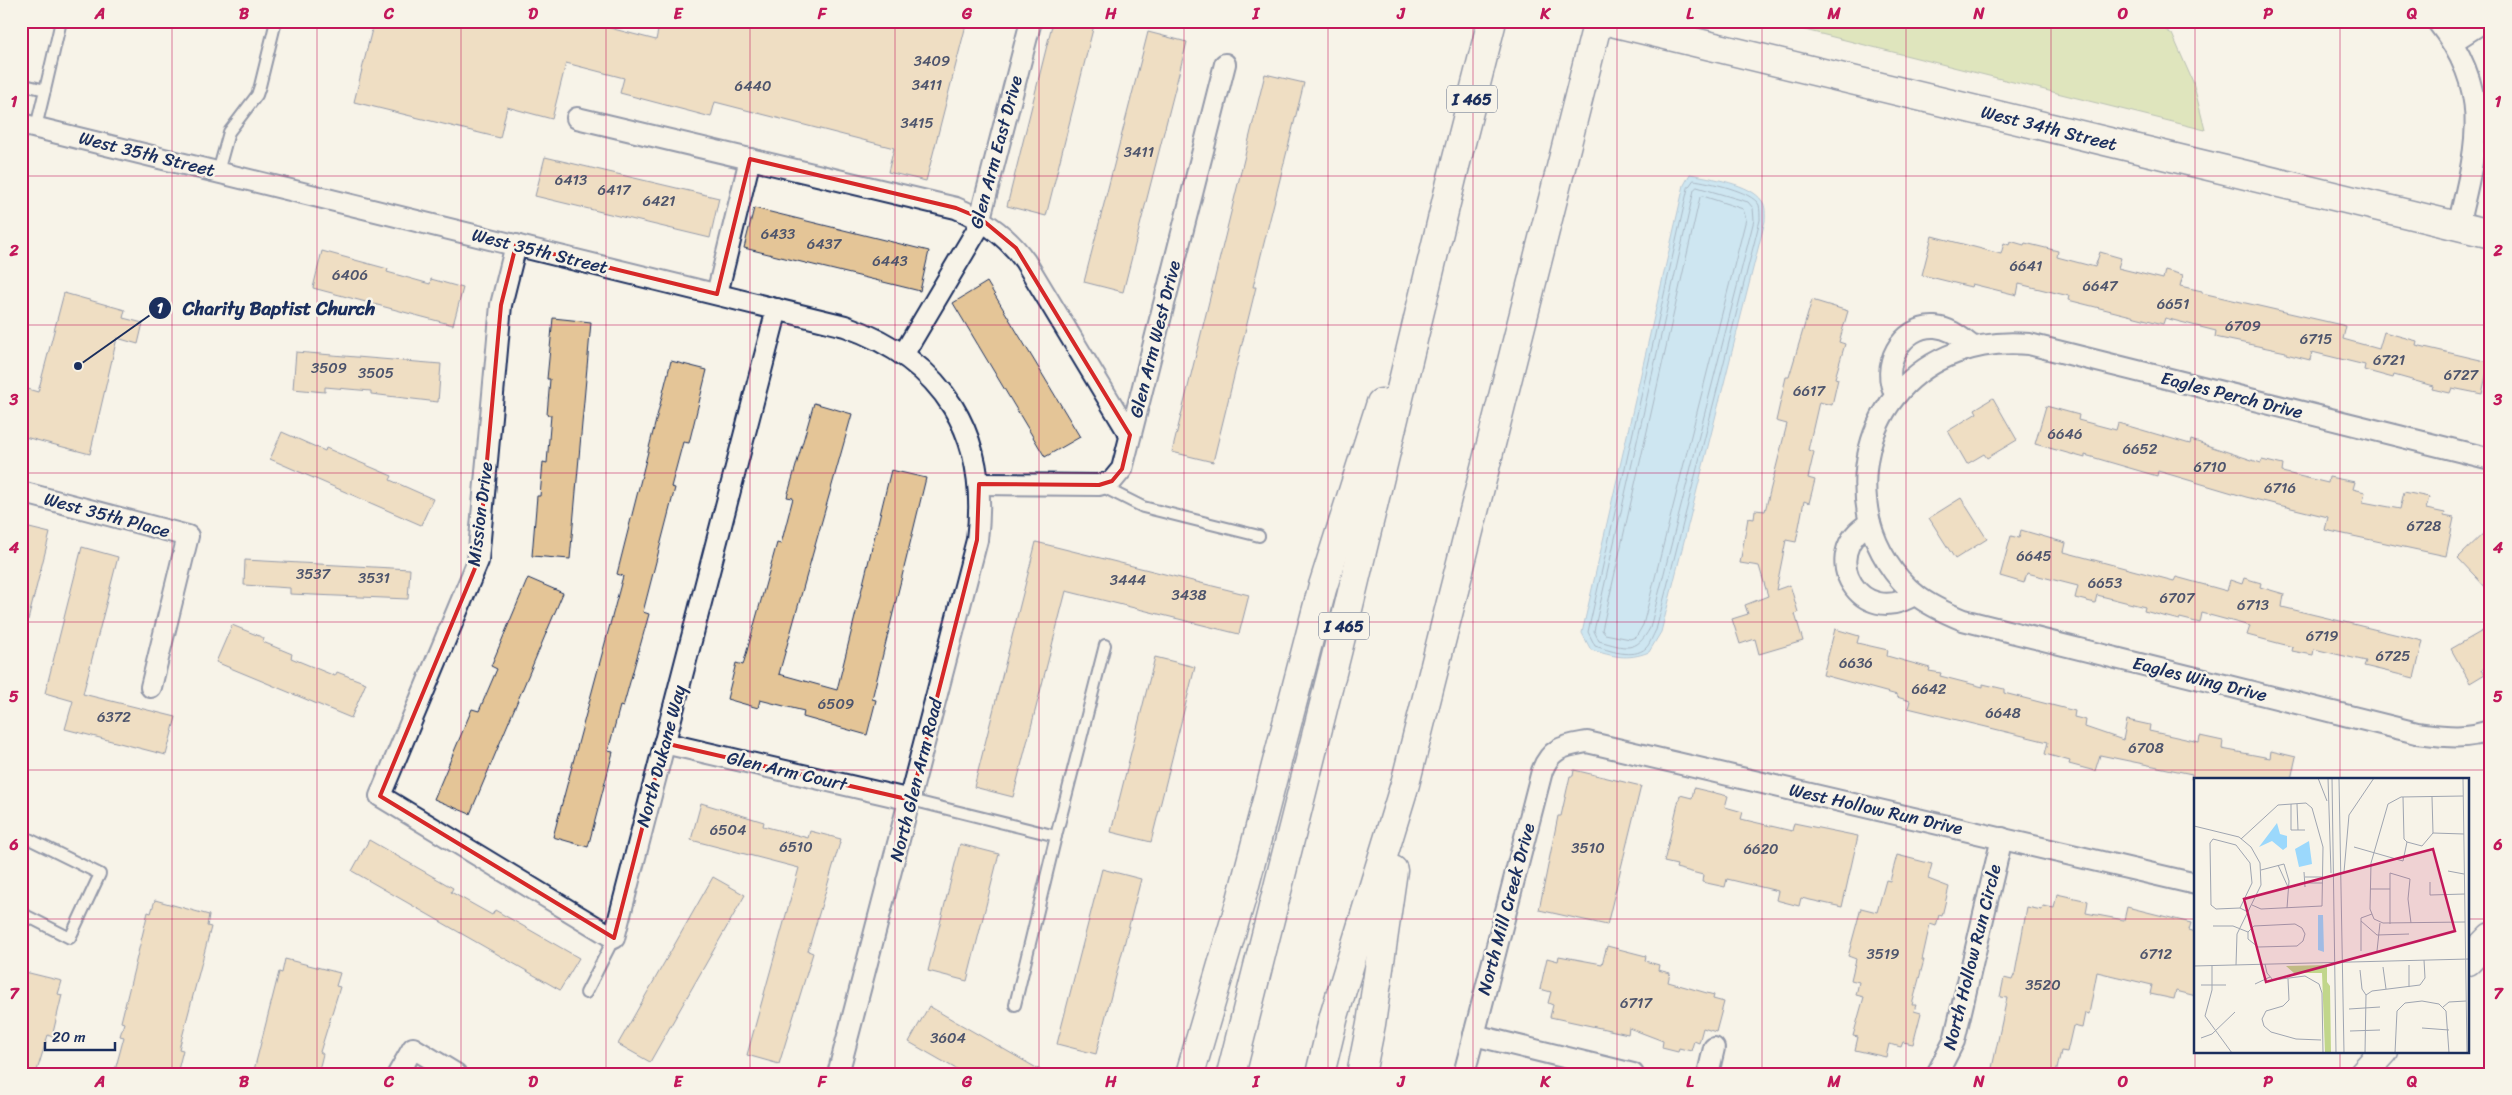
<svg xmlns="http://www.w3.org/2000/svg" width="2512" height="1095" font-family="Sriracha,sans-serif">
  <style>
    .green { fill: #c1d68b; stroke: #6e8274 }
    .water { fill: #9bd8fc; stroke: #6894bd }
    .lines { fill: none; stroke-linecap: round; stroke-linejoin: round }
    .shore { stroke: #4e739d; stroke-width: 1 }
    .building { fill: #e4c597; stroke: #1b2f5e }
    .lane-casing { stroke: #1b2f5e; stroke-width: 14 }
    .street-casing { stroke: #1b2f5e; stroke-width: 24 }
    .secondary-casing { stroke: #1b2f5e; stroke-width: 31 }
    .highway-casing { stroke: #1b2f5e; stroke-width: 31 }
    .lane { stroke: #f7f3e8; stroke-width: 10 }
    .street { stroke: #f7f3e8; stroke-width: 20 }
    .secondary { stroke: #f7f3e8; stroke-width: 28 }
    .highway { stroke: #f7f3e8; stroke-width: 28 }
    .marked { fill: none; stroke: #d62828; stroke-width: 4; stroke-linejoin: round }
    .grid { fill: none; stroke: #c2185b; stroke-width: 1; stroke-opacity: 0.55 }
    .labels { text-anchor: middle; stroke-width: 5; stroke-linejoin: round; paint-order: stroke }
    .number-label { font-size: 15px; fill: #4d546c }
    .shield { fill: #f7f3e8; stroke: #5d6a87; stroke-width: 1 }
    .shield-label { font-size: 16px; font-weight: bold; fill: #1b2f5e }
    .street-label { font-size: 18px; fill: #1b2f5e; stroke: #f7f3e8 }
    .inset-road { fill: none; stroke: #9fa5b1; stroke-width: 1 }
    .view { fill: #c2185b; fill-opacity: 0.15; stroke: #c2185b; stroke-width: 2.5 }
    .inset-edge { fill: none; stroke: #1b2f5e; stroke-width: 2.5 }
    .leader { fill: none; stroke: #1b2f5e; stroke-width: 2 }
    .callout-dot { fill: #1b2f5e; stroke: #f7f3e8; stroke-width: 2 }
    .mark-label { font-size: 15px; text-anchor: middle; font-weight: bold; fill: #fff }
    .callout-label { font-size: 19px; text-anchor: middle; font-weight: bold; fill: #1b2f5e; stroke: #f7f3e8; stroke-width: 5; stroke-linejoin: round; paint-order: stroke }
    .neatline { fill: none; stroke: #c2185b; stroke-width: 2 }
    .grid-label { font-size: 16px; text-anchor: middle; font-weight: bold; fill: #c2185b }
  </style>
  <rect width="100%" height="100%" fill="#f7f3e8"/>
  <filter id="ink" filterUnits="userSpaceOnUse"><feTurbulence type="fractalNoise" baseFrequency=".02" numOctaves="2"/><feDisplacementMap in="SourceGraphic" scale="10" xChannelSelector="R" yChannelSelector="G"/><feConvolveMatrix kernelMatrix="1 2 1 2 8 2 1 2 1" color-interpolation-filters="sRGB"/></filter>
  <g filter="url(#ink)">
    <path class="green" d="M1769 21H2151L2172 34 2193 82 2205 130Z"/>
    <path class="water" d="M1690 174C1710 178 1751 184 1762 201 1766 206 1765 215 1765 221L1661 632 1649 652C1626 661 1614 656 1591 650L1582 633 1684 185Z"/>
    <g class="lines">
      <g class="shore">
        <path d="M1694 180C1708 182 1752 191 1759 205 1760 209 1760 216 1760 220L1656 630C1653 635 1650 644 1646 648 1633 660 1608 650 1595 646L1588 632 1688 188Z"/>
        <path d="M1697 187 1748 202 1753 208 1754 220 1650 628C1636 654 1625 648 1599 641L1594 631 1694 190Z"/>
        <path d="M1703 196 1743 209 1746 219 1643 625 1636 637 1630 639 1605 634 1602 630 1700 197Z"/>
      </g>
    </g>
    <g class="building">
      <path d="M374 21H583L656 40 660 21H967L926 181 888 172 894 148 715 102 711 117 620 93 624 78 566 63 552 119 507 107 500 138 354 102Z"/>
      <path d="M1053 21H1095L1046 216 1007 206Z"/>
      <path d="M1148 32 1187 42 1123 292 1084 282Z"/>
      <path d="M1265 74 1304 83 1253 287H1256L1213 462 1172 452Z"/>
      <path d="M545 157 719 198 710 238 535 196Z"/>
      <path d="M754 208 929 251 920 291 744 248Z"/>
      <path d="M1932 236 2001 254 2004 243 2009 245 2010 241 2024 245 2025 243 2058 251 2057 257 2095 267 2100 252 2121 258 2118 268 2163 279 2165 270 2183 275 2180 286 2202 291V293L2346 326 2343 339 2379 349 2384 332 2417 341 2416 345 2489 362 2482 394 2452 388 2450 393 2432 389 2433 386 2394 375 2393 378 2364 370 2365 365 2312 352 2310 360 2286 354V352L2215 337 2216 331 2165 318 2163 324 2068 300 2069 296 2019 284 2017 295 1972 284 1971 287 1922 275Z"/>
      <path d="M322 251 388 269 387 272 430 284 431 279 463 288 453 325 313 288Z"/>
      <path d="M987 282 1080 437 1045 457 953 303Z"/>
      <path d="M64 293 125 310 123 318 143 323 138 344 117 338 90 454 21 436V387L38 392Z"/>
      <path d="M1812 300 1848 311 1839 342 1845 344 1835 378 1838 379 1832 405 1819 402 1808 450 1814 452 1808 478 1815 480 1809 503 1804 501 1796 542 1786 540 1776 590 1790 585 1798 612 1795 614 1803 641 1759 654 1755 639 1740 644 1732 619 1748 614 1745 605 1768 596 1759 566 1740 563 1748 518 1754 519 1755 510 1765 511 1787 424 1776 421 1786 377H1789Z"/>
      <path d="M553 318 591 322 570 559 532 556 537 496H540L543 462 547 463 551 415H547L550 379H547Z"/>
      <path d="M296 352 441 364 438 402 371 394V391L325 387V392L293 389Z"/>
      <path d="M671 361 707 370 689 443 683 442 671 487 675 488 643 612 649 614 623 707 620 706 608 751 613 752 588 847 553 837 623 576 617 574Z"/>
      <path d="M1993 398 2017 440 1987 458 1984 454 1967 464 1948 431 1977 413 1975 409Z"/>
      <path d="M814 403 852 414 779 674 837 690 891 470 926 478 872 699 876 700 867 735 803 717 804 711 760 700 758 708 727 699 736 663 743 665 777 543 781 544 793 498 787 497Z"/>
      <path d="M2046 406 2079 415 2078 420 2116 430 2118 423 2190 444 2191 440 2261 463 2262 460 2283 465 2282 472 2328 483 2329 477 2355 482 2353 489 2365 492 2363 502 2400 509 2404 492 2429 497 2426 509 2445 513 2444 516 2454 518 2446 556 2325 530 2328 517 2246 497 2158 471 2157 476 2085 455V458L2035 444Z"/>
      <path d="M282 432 325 451 326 448 392 476 390 480 433 499 421 525 270 459Z"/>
      <path d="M1961 498 1987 539 1955 559 1929 518Z"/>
      <path d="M21 526 50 533 28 620H21Z"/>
      <path d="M2491 526V593L2458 558Z"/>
      <path d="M2021 530 2066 543 2064 552 2174 581 2176 577 2227 591 2230 580 2242 584 2244 578 2261 583 2260 587 2284 594 2282 607 2423 641 2414 678 2364 666 2366 661 2314 649 2313 655 2292 651 2293 647 2247 635 2250 626 2202 613 2200 623 2180 618 2179 620 2144 611 2145 607 2097 595 2095 603 2075 598 2078 586 2027 573 2024 583 2000 576 2011 536 2019 538Z"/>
      <path d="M1036 542 1249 595 1239 634 1066 591 1013 797 974 787Z"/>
      <path d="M82 547 118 557 83 694 176 717 166 755 65 729 73 701 45 693Z"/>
      <path d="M245 560 410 569 408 599 290 594V588L244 585Z"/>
      <path d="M528 578 563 593 470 814 434 799 472 709 479 711 497 669 491 666Z"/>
      <path d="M232 625 264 638 263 642 292 654 291 658 335 676 337 672 366 683 351 718 216 662Z"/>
      <path d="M2491 626V665L2482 670 2485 674 2470 683 2451 649Z"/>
      <path d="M1835 629 1859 636 1857 643 1888 650 1887 656 1930 668 1929 671 1941 673 1940 676 1983 687V684L2004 689V693L2075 711 2074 717 2086 720 2085 727 2123 740 2127 720 2150 725 2149 731 2199 742 2200 736 2223 741 2222 749 2270 758 2271 751 2296 757 2291 779H2191L2192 774 2100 755 2095 771 2069 764 2070 761 2045 754 2048 742 1908 708 1910 701 1897 697V695L1823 675Z"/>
      <path d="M1155 657 1195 667 1151 842 1111 832Z"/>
      <path d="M1574 770 1641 786 1607 925 1539 910 1558 816H1561L1570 776H1573Z"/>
      <path d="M1694 788 1728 796 1725 807 1743 812 1741 819 1792 831 1794 823 1858 836 1842 907 1801 898 1799 906 1776 900 1778 891 1727 879 1725 887 1702 882 1703 875 1676 868 1677 865 1664 862 1680 795 1692 798Z"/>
      <path d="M701 803 764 822 763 826 808 838 810 831 841 839 808 951 813 953 779 1064 747 1055 799 868 691 840Z"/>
      <path d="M369 840 453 888 451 892 492 915 495 910 579 958 560 990 352 871Z"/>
      <path d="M960 844 999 854 967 981 928 971Z"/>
      <path d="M1897 855 1932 864 1928 879 1949 887 1942 916 1939 915 1936 926 1930 924 1922 960H1924L1912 1005H1916L1914 1011 1921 1013 1913 1044 1903 1042 1901 1047 1889 1044 1886 1057 1855 1050 1858 1037 1853 1036 1864 997 1856 995 1859 982 1851 980 1856 959 1848 956 1861 908 1877 912 1886 880 1890 881Z"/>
      <path d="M1102 869 1141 879 1096 1054 1057 1044Z"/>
      <path d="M713 877 745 895 650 1062 618 1044Z"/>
      <path d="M2057 894 2088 901 2086 913 2124 920 2127 907 2191 923 2189 930 2196 932V996L2176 991 2174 999 2150 994 2152 985 2097 972 2089 1014 2085 1013 2082 1028 2073 1026 2067 1052 2061 1051 2056 1074H2003L1993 1071 1992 1068 2007 998 2000 997 2004 978 2012 980 2015 973 2027 907 2042 910 2043 906 2054 908Z"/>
      <path d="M155 900 209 915 207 926 211 927 179 1049 183 1050 177 1074H114L124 1037 120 1036 124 1023 121 1022 148 912 151 913Z"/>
      <path d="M1607 946 1646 956 1645 961 1659 965 1658 970 1670 973 1668 982 1714 995 1713 999 1724 1002 1716 1032 1703 1028 1699 1043 1694 1041 1691 1051 1679 1048 1678 1052 1662 1048 1663 1041 1629 1028 1628 1034 1550 1017 1553 1005 1548 1003 1551 992 1540 989 1547 958 1558 961 1559 956 1602 964Z"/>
      <path d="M285 959 340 973 336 986 340 987 320 1052 323 1054 318 1074H253L279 972 282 973Z"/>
      <path d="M21 971 62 981 58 994 62 995 52 1037 48 1035 36 1074H21Z"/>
      <path d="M929 1006 946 1016 1047 1074H965L909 1042Z"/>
    </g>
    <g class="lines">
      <defs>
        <g id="lane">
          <path d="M21 84 45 90 36 127"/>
          <path d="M45 90 61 21"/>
          <path d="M218 172 229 132 257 95 260 86 276 21"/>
          <path d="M1101 486 1143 507 1259 536"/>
          <path d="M911 800 1056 836 1015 1005"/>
          <path d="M21 835 100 874 70 938 21 913"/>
          <path d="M1056 836 1105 645"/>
          <path d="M586 993 614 938"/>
        </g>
        <g id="street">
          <path d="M2437 21C2493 92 2477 146 2458 226"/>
          <path d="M2452 42 2485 21"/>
          <path d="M577 118 956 208C985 220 1007 236 1025 261L1130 435"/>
          <path d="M21 124 845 326C944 361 990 436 977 540L838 1074"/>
          <path d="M516 245 501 305 478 561 380 796 614 938 777 309"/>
          <path d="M717 294 750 159"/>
          <path d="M903 355 977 230 1031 21"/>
          <path d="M1896 395C1879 368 1901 325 1935 327 1950 328 1960 337 1972 346"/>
          <path d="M2491 459 2029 344C1923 334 1845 418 1870 523 1877 550 1894 577 1916 595 1930 606 1946 613 1963 620L2417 733C2442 736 2467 740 2491 730"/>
          <path d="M979 484 1099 485 1112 481 1122 469 1225 64"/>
          <path d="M21 492 188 536 151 687"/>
          <path d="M1870 523C1815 554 1862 631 1915 594"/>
          <path d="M664 743 911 800"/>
          <path d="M1474 1035 1633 1074"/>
          <path d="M398 1074 413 1048 456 1074"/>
          <path d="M1464 1074 1542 771C1551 747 1565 746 1587 742L2196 884"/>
          <path d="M1708 1074 1714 1048"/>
          <path d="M1937 1074 1954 1041 2002 838"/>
        </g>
        <g id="secondary">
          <path d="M1607 21 2491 234"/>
          <path d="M2468 961 2491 937"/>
          <path d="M2363 1074 2384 1051"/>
        </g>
        <g id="highway">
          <path d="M1190 1074 1241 900 1322 589 1381 403"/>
          <path d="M1231 1074 1349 605 1452 178 1492 21"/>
          <path d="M1320 1074 1334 1016 1405 784 1598 21"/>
          <path d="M1361 1074 1371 1024 1393 870"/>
        </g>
      </defs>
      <use href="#lane" class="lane-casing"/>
      <use href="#street" class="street-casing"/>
      <use href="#secondary" class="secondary-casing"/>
      <use href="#highway" class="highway-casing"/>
      <use href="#lane" class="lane"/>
      <use href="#street" class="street"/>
      <use href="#secondary" class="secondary"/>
      <use href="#highway" class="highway"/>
    </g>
  </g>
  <path d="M0 0H2512V1095H0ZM750 159 956 208 980 218 1016 248 1130 435 1122 469 1112 481 1099 485 979 484 977 540 911 800 664 743 614 938 380 796 478 561 501 305 516 245 717 294Z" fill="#f7f3e8" fill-opacity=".55" fill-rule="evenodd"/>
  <path class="marked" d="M750 159 956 208 980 218 1016 248 1130 435 1122 469 1112 481 1099 485 979 484 977 540 911 800 664 743 614 938 380 796 478 561 501 305 516 245 717 294Z"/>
  <path class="grid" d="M172 21V1074M317 21V1074M461 21V1074M606 21V1074M750 21V1074M895 21V1074M1039 21V1074M1184 21V1074M1328 21V1074M1473 21V1074M1617 21V1074M1762 21V1074M1906 21V1074M2051 21V1074M2195 21V1074M2340 21V779M21 176H2491M21 325H2491M21 473H2491M21 622H2491M21 770H2491M21 919H2196M2468 919H2491M2340 1051V1074"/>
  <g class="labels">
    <g class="number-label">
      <text x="932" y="66">3409</text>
      <text x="927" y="90">3411</text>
      <text x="753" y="91">6440</text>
      <text x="917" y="128">3415</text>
      <text x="1139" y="157">3411</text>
      <text x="571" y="185">6413</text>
      <text x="614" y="195">6417</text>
      <text x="659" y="206">6421</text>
      <text x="778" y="239">6433</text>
      <text x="824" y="249">6437</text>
      <text x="890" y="266">6443</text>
      <text x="2026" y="271">6641</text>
      <text x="350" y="280">6406</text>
      <text x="2100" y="291">6647</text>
      <text x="2173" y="309">6651</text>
      <text x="2243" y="331">6709</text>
      <text x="2316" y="344">6715</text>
      <text x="2389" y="365">6721</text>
      <text x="329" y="373">3509</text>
      <text x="376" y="378">3505</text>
      <text x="2461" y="380">6727</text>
      <text x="1809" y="396">6617</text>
      <text x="2065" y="439">6646</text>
      <text x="2140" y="454">6652</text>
      <text x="2210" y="472">6710</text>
      <text x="2280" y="493">6716</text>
      <text x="2424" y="531">6728</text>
      <text x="2034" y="561">6645</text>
      <text x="313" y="579">3537</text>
      <text x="374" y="583">3531</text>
      <text x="1128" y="585">3444</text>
      <text x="2105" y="588">6653</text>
      <text x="1189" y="600">3438</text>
      <text x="2177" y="603">6707</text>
      <text x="2253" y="610">6713</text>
      <text x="2322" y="641">6719</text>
      <text x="2393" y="661">6725</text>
      <text x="1856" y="668">6636</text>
      <text x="1929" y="694">6642</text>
      <text x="836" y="709">6509</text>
      <text x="2003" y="718">6648</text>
      <text x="114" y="722">6372</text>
      <text x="2146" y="753">6708</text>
      <text x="728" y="835">6504</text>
      <text x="796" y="852">6510</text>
      <text x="1588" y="853">3510</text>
      <text x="1761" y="854">6620</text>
      <text x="1883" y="959">3519</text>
      <text x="2156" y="959">6712</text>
      <text x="2043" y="990">3520</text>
      <text x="1636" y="1008">6717</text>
      <text x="948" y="1043">3604</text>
    </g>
    <g class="shield">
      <rect x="1447" y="85.5" width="50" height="27" rx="4"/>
      <rect x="1319" y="612.5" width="50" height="27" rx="4"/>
    </g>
    <g class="shield-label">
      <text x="1472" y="105">I 465</text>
      <text x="1344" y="632">I 465</text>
    </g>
    <g class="street-label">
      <text transform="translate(2049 128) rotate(14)" y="6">West 34th Street</text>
      <text transform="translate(996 152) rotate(-75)" y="6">Glen Arm East Drive</text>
      <text transform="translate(147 154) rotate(14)" y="6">West 35th Street</text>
      <text transform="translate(540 251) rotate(14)" y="6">West 35th Street</text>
      <text transform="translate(1155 339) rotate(-76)" y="6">Glen Arm West Drive</text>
      <text transform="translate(2232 395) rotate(14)" y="6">Eagles Perch Drive</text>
      <text transform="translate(480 514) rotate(-83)" y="6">Mission Drive</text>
      <text transform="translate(107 515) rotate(15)" y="6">West 35th Place</text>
      <text transform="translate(2200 679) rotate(14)" y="6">Eagles Wing Drive</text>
      <text transform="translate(661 756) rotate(-75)" y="6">North Dukane Way</text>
      <text transform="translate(787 771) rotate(13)" y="6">Glen Arm Court</text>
      <text transform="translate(916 780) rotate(-76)" y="6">North Glen Arm Road</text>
      <text transform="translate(1876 809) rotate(13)" y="6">West Hollow Run Drive</text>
      <text transform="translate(1506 909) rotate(-75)" y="6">North Mill Creek Drive</text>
      <text transform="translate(1972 957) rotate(-76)" y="6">North Hollow Run Circle</text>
    </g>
  </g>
  <g transform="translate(2194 778)">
    <rect width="275" height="275" fill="#f7f3e8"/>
    <path d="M133 187V204L136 208 137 275H131L128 195H100L92 188Z" fill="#c1d68b"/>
    <path d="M83 45 86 56 93 58V69L89 72 78 63 65 69ZM115 63 118 86 105 89 101 71ZM124 137H129L130 174 124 172Z" fill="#9bd8fc"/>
    <path class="inset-road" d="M124 0 133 23M134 0 137 95M138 0 142 275M145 0 150 275M269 0 273 275M269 18 207 19 194 26 177 85 176 131 180 141 189 145 271 144M209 19 210 61 213 64M238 19 239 55M97 26V52H111M103 26 104 52M0 48 45 59 57 69 66 85 67 107 43 156 42 187M47 61 84 27 112 25 118 30 129 69 128 128 67 131 58 127M160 69 209 83 213 64 228 68 239 55 270 56M84 87 94 109M67 92 90 86 95 103 93 130M254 93 270 96M110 94 111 109M150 94 155 37 180 0M111 99H129M236 104V117L271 116M111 105H129M176 111H196M46 130 58 105 56 85 42 67 19 61 16 65 17 127 22 131 46 130 54 134M167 143 183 157 215 156M101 146 108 150 111 156 109 163 103 168 64 169 54 161V154L60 148ZM196 146V95L216 101 214 121 217 145M19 148H39L54 154M167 173V140L178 136M183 173 186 145M71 186 73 195 79 202 111 198 125 206 128 215 129 275M18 187V212L11 238 38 275M215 187V209M0 188 275 181M189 189 192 211M166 192 168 211 172 217M94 201 95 222 89 228 72 233 68 241 70 248 77 254 102 261 127 262M61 206 76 199M7 207H32M172 217 178 213 226 207 231 200 230 182M249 229 255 224 272 223M155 231 186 229M228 250 255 252M156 253 186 252M7 260 18 256 41 234M171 275 172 217M201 275 203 233 211 225 228 223 245 226 252 233 255 275"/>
    <path class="view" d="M239 71 261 153 72 204 50 121Z"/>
    <rect width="275" height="275" class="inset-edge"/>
  </g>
  <path class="leader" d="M78 366L160 308"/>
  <g class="callout-dot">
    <circle cx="78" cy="366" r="5"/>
    <circle cx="160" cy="308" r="12"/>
  </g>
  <g class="mark-label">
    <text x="160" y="313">1</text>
  </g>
  <g class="callout-label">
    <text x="279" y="315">Charity Baptist Church</text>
  </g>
  <rect width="2512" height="1095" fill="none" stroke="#f7f3e8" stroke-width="55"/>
  <path d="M45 1042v8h70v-8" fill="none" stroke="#1b2f5e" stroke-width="2.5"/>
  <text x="52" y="1042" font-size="15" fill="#1b2f5e" stroke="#f7f3e8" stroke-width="4" paint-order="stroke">20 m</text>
  <rect x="28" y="28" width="2456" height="1040" class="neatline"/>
  <g class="grid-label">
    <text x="100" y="19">A</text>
    <text x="244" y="19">B</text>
    <text x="389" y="19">C</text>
    <text x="533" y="19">D</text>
    <text x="678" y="19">E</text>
    <text x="822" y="19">F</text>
    <text x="967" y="19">G</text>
    <text x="1111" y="19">H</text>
    <text x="1256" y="19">I</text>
    <text x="1401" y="19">J</text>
    <text x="1545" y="19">K</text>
    <text x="1690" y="19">L</text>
    <text x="1834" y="19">M</text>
    <text x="1979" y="19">N</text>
    <text x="2123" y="19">O</text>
    <text x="2268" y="19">P</text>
    <text x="2412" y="19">Q</text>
    <text x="14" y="107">1</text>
    <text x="2498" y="107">1</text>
    <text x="14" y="256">2</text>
    <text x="2498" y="256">2</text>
    <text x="14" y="405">3</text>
    <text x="2498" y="405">3</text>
    <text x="14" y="553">4</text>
    <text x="2498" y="553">4</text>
    <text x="14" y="702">5</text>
    <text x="2498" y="702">5</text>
    <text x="14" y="850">6</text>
    <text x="2498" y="850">6</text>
    <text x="14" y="999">7</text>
    <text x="2498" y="999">7</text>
    <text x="100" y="1087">A</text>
    <text x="244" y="1087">B</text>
    <text x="389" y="1087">C</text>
    <text x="533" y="1087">D</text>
    <text x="678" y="1087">E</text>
    <text x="822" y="1087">F</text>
    <text x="967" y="1087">G</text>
    <text x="1111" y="1087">H</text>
    <text x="1256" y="1087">I</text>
    <text x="1401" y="1087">J</text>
    <text x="1545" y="1087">K</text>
    <text x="1690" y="1087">L</text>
    <text x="1834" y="1087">M</text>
    <text x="1979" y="1087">N</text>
    <text x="2123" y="1087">O</text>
    <text x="2268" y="1087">P</text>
    <text x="2412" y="1087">Q</text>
  </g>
</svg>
